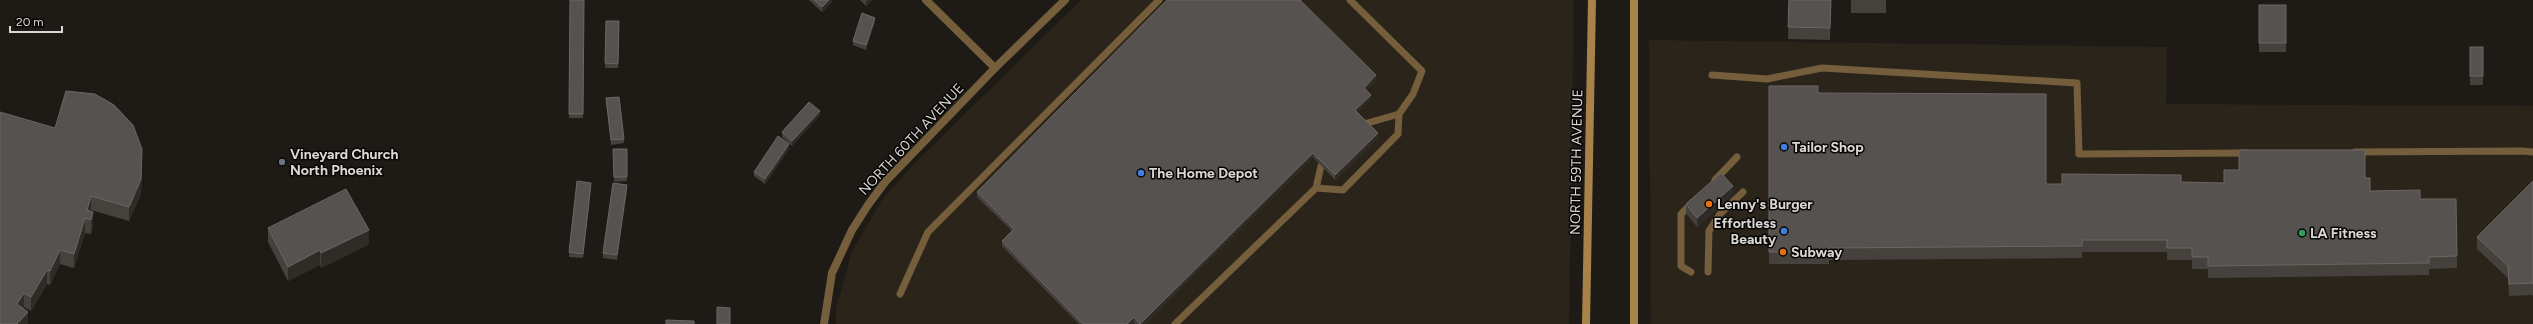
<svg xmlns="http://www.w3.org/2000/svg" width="2533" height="324" font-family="Figtree,sans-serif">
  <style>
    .built { fill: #2a241b }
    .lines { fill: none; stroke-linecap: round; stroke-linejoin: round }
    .service { stroke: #745e3b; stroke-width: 7 }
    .minor { stroke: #745e3b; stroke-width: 8 }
    .secondary { stroke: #a7834a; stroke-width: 8 }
    .wall { fill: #45423e }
    .shaded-wall { fill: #2f2c28 }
    .building { fill: #55524f; stroke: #6a6764 }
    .shop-dot { fill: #3f7fe0; stroke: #070605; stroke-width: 1.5 }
    .worship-dot { fill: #6b7280; stroke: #070605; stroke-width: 1.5 }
    .food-dot { fill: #e8710a; stroke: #070605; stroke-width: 1.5 }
    .leisure-dot { fill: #2e9e5b; stroke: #070605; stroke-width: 1.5 }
    .labels { text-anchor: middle; stroke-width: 3; stroke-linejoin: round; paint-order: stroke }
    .street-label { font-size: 14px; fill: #dad8d5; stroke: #070605 }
    .poi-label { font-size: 14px; font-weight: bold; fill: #dad8d5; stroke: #070605; text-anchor: start }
  </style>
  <rect width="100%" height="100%" fill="#1e1b17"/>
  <g class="built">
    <path d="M1081 0H1574L1569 324H836V309L852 251 883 198 915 163Z"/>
    <path d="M1649 40 2167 47 2166 104 2533 106V324H1651Z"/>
  </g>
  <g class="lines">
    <g class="service">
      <path d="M1712 75 1767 79 1822 68 2077 83 2079 154 2247 153"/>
      <path d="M1361 127 1364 124 1399 114"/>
      <path d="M2355 152 2522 151 2533 152"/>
      <path d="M1715 180 1737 157"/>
      <path d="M1316 188 1321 166 1328 160"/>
      <path d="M1691 272 1681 266V214L1692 203"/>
      <path d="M1708 272 1709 231 1720 214 1743 192"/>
      <path d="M900 294 928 232 1159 0"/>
      <path d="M1175 324 1316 188 1343 190 1398 134 1399 114 1413 94 1422 71 1350 0"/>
    </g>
    <g class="minor">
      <path d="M926 0 995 68"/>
      <path d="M824 324 832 273 852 230 868 205 885 182 995 68 1065 0"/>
    </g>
    <g class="secondary">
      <path d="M1586 324 1592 0"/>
      <path d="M1634 324V0"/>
    </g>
  </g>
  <g class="wall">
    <path d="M570 0H584L583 118H569Z"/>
    <path d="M809 0H832V2L822 12Z"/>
    <path d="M860 0H872L866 6Z"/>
    <path d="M1789 0H1831L1830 40 1788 39Z"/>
    <rect x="1851" y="0" width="35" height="13"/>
    <rect x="2259" y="5" width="27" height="47"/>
    <path d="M606 21H619L618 68H605Z"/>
    <path d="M875 22 866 50 853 45V41Z"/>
    <rect x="2470" y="47" width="13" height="38"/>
    <path d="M1376 80 1366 90 1371 99 1357 112 1378 138 1335 180 1313 157 1145 324H1135L1134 322 1132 324H1079L1002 246V241L1012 231 977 197V192Z"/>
    <path d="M1769 86 1818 93 2046 184 2181 182 2224 183 2365 178 2370 191 2420 199H2456L2457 268 2429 269V275L2208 278V269H2192V260H2167V252H2082V258L1829 260V264H1769Z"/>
    <path d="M606 98 624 139V143L611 145Z"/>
    <path d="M0 112 142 164 141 194 129 221 91 210 93 227 91 234 85 233 74 268 60 264 50 285 47 284 31 311 24 307 23 309 28 324H0Z"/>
    <path d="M820 115 792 146 782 137V132Z"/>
    <path d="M613 149H627V181L614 182Z"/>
    <path d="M789 149 765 184 754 176V172Z"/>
    <path d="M2533 181V296L2532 295 2509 296 2508 278 2477 249V237Z"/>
    <path d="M591 188 583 258 569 257V252Z"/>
    <path d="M627 190 617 260 603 258V253Z"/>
    <path d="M1733 195 1697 227 1686 213V204Z"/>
    <path d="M268 228 369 244 321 268 320 265 288 281 268 242Z"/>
  </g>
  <g class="shaded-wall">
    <path d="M829 0H832V2L822 12V7Z"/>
    <path d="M867 0H872L866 6V1Z"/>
    <path d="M875 18V22L866 50V45Z"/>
    <path d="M1376 75V80L1364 92V88Z"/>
    <path d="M1371 95V99L1355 114V110Z"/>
    <path d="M820 111V115L792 146V141Z"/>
    <path d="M1378 133V138L1335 180V175Z"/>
    <path d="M789 144V149L765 184V179Z"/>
    <path d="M142 149 141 194 129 221V207Z"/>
    <path d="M1313 153V157L1145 324H1140Z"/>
    <path d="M591 183V188L583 258V254Z"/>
    <path d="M627 185V190L617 260V255Z"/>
    <path d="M1733 186V195L1697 227V218Z"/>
    <path d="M91 196V210L89 219 87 210Z"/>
    <path d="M93 212V227L91 234V220Z"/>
    <path d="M85 218V233L74 268V254Z"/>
    <path d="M369 230V244L321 268V253Z"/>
    <path d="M60 250V264L50 285V271Z"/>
    <path d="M320 250V265L288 281V267Z"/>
    <path d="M47 270V284L31 311V297Z"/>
    <path d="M24 293V307L17 319V304Z"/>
    <path d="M28 312V324H17Z"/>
    <path d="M1134 317V322L1132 324H1127Z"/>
  </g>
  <g class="building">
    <path d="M570 0H584L583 114H569Z"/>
    <path d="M814 0H829L822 7Z"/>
    <path d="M1167 0H1300L1376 75 1364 88 1371 95 1355 110 1378 133 1335 175 1313 153 1140 324 1134 317 1127 324H1083L1002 241 1014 229 977 192Z"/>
    <path d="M1789 0H1831L1830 28 1788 27Z"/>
    <rect x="2259" y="5" width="27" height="38"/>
    <path d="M862 13 875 18 866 45 853 41Z"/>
    <path d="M606 21H619L618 64 605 63Z"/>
    <rect x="2470" y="47" width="13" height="29"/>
    <path d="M1769 86H1818V93L2046 94V184H2062V174L2181 175V182L2224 183V170H2239V150H2365V178H2370V191L2420 190V199H2456L2457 256 2429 257V263L2208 266V257H2192V248H2167V240H2082V246L1829 248V252H1769Z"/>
    <path d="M66 91 95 94 114 105 133 125 142 149 141 179 129 207 91 196 87 210 93 212 91 220 85 218 74 254 60 250 50 271 47 270 31 297 24 293 17 304 28 312 17 324H0V112L55 128Z"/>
    <path d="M619 97 624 139 611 140 606 98Z"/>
    <path d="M809 102 820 111 792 141 782 132Z"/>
    <path d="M778 136 789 144 765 179 754 172Z"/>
    <path d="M613 149H627V177H614Z"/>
    <path d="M1721 173 1733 186 1697 218 1686 204Z"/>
    <path d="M577 181 591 183 583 254 569 252Z"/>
    <path d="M2533 181V284L2532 283 2509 284 2508 266 2477 237Z"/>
    <path d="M613 183 627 185 617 255 603 253Z"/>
    <path d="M346 189 369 230 321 253 320 250 288 267 268 228Z"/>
    <path d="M717 307 730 308V324H717Z"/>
    <path d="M666 320 694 321V324H666Z"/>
  </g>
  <g class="shop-dot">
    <circle cx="1784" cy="147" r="4"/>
    <circle cx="1141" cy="173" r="4"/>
    <circle cx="1784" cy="231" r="4"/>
  </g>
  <circle class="worship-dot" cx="282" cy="162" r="4"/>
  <g class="food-dot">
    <circle cx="1709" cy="204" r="4"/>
    <circle cx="1783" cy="252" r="4"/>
  </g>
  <circle class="leisure-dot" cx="2302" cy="233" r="4"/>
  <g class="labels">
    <g class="street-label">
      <text transform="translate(911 139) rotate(-47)" y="5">NORTH 60TH AVENUE</text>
      <text transform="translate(1576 162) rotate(-89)" y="5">NORTH 59TH AVENUE</text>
    </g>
    <g class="poi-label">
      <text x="1792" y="152">Tailor Shop</text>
      <text x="290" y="159">Vineyard Church<tspan x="290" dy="16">North Phoenix</tspan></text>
      <text x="1149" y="178">The Home Depot</text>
      <text x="1717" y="209">Lenny's Burger</text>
      <text x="1776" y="228" text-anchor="end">Effortless<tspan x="1776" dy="16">Beauty</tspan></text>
      <text x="2310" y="238">LA Fitness</text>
      <text x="1791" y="257">Subway</text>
    </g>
  </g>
  <path d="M10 26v6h52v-6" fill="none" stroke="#dad8d5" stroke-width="2"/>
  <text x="16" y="26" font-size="12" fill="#dad8d5" stroke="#070605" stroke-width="3" paint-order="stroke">20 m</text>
</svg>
